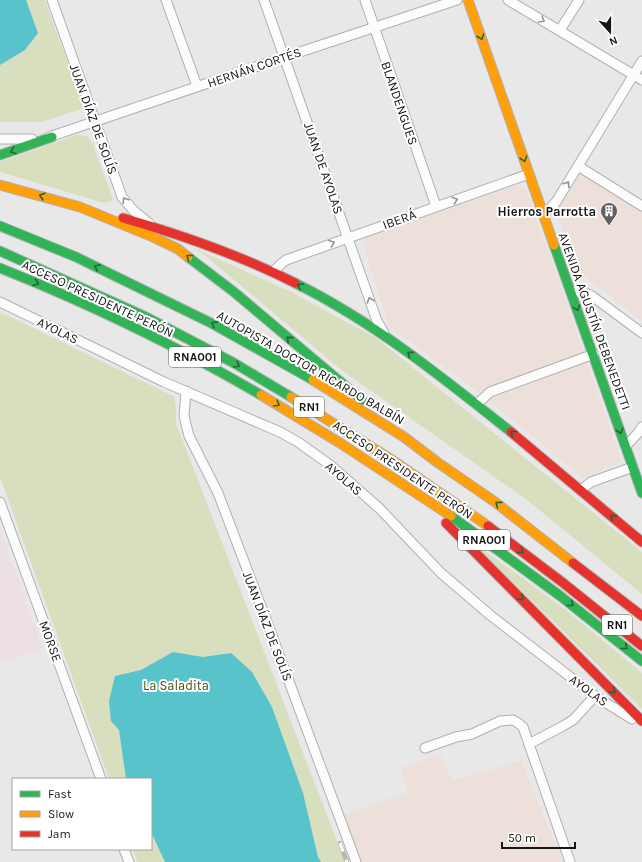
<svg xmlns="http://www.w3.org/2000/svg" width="642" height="862" font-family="Karla,sans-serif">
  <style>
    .commercial { fill: #ecdfe5 }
    .industrial { fill: #ede0db }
    .green { fill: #d8dfbf }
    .water { fill: #58c3cb }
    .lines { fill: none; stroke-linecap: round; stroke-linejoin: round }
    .street-casing { stroke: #b0b0b1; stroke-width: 11 }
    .fast-casing { stroke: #b0b0b1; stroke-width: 11 }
    .slow-casing { stroke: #b0b0b1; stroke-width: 11 }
    .jam-casing { stroke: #b0b0b1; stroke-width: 11 }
    .street { stroke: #fcfcfc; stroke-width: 9 }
    .fast { stroke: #30b455; stroke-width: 9 }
    .slow { stroke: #ff9f0a; stroke-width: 9 }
    .jam { stroke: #e5322d; stroke-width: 9 }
    .rail-casing { stroke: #b6b6b6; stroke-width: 4.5 }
    .rail { stroke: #fff; stroke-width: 3; stroke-dasharray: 9; stroke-linecap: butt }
    .oneway { stroke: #949495 }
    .oneway2 { stroke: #236536 }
    .labels { text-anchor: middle; stroke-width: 4; stroke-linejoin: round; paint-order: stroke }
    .shield { fill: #fff; stroke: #5c5c5d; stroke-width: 1 }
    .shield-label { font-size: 12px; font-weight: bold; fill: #161617 }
    .street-label { font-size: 13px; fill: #161617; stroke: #fff }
    .poi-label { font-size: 13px; font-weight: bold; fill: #161617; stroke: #fff; text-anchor: end }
    .park-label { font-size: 13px; fill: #485313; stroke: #fff }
  </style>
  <rect width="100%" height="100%" fill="#e8e8e9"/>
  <path class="commercial" d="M0 529 43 649 0 663Z"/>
  <g class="industrial">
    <path d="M581 173 642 211V322L579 272 556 213Z"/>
    <path d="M518 185 527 191 620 456 619 463 583 478 487 399 388 325 364 245 368 234Z"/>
    <path d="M440 754 452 780 521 761 563 862H362L344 814 408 792 400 768Z"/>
  </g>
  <g class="green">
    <path d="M0 0H45L84 108 42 122H0Z"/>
    <path d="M76 135 87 136 92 142 113 199 111 201 104 203 0 172V162Z"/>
    <path d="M192 247 291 292 376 338 642 552V594L527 500 340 369 207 257Z"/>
    <path d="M0 312 173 396C178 405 175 414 176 423L345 862H137L133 849H151V779H109L0 477Z"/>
    <path d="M470 540 566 610 642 673V709Z"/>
  </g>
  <g class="water">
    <path d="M0 0H26L38 33 25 50 0 65Z"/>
    <path d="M173 652 203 657 231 653 252 672 272 707 303 793 318 857 321 862H165L151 832V779H126L119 730 111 721 109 701 115 676 141 670Z"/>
  </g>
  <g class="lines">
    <defs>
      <g id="street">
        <path d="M52 0 122 197 134 211 149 223"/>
        <path d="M166 0 197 86"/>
        <path d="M264 0 377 321 384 333"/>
        <path d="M365 0 436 206"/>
        <path d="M508 0 642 80"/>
        <path d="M560 30 579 0"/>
        <path d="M49 137 285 57 457 0"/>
        <path d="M0 139H32"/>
        <path d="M578 166 642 206"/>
        <path d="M543 215 556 202 642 61"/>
        <path d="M273 272 280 265 286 260 529 174"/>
        <path d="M571 291 586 293 592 296 642 333"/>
        <path d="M0 302 164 382 280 432 298 442 330 465 379 508 441 573 490 615 595 696 632 719"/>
        <path d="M186 391 184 416 189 436 218 493 264 614 356 862"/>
        <path d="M477 404 490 392 594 354"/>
        <path d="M626 446 638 433 642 427"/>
        <path d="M582 489 591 482 633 467"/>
        <path d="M0 502 101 779"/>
        <path d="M529 744 563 726 573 720 595 696"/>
        <path d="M425 748 456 737 472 734 500 721 513 720 518 723 523 727 570 862"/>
        <path d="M124 849 129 862"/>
      </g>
      <g id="fast">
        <path d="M0 155 52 137"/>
        <path d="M0 226 76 257 211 323 313 380"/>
        <path d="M554 245 642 493"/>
        <path d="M0 251 144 316 234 363 291 397"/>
        <path d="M188 257 234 292 362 400"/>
        <path d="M0 268C90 304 177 346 261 395"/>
        <path d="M295 283C374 322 442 377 511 432"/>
        <path d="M451 516 559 595 642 661"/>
      </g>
      <g id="slow">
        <path d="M468 0 554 245"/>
        <path d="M0 185 80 207 153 237 178 249 188 257"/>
        <path d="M313 380 404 437 437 462 495 502 573 563"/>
        <path d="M261 395 340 443 451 516"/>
        <path d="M291 397 392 460 488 526"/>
      </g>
      <g id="jam">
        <path d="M123 218C182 235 240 255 295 283"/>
        <path d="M511 432 642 542"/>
        <path d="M446 523 642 721"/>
        <path d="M488 526 562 582 642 646"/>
        <path d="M573 563 642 616"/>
      </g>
    </defs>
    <use href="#street" class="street-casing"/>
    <use href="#fast" class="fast-casing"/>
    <use href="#slow" class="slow-casing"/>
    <use href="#jam" class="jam-casing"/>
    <use href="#street" class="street"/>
    <use href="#fast" class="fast"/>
    <use href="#slow" class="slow"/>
    <use href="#jam" class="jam"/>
    <defs>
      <path id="rail" d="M340 843 347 862"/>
    </defs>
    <use href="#rail" class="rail-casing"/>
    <use href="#rail" class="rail"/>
  </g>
  <defs><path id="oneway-chevron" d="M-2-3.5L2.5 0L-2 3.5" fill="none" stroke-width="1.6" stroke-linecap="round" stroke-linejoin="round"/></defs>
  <g class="oneway">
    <use href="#oneway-chevron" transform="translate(542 20) rotate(30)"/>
    <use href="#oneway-chevron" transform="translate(567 184) rotate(-58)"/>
    <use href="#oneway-chevron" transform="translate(125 200) rotate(-122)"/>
    <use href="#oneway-chevron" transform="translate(455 200) rotate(-19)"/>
    <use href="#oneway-chevron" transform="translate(332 243) rotate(-20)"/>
    <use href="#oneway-chevron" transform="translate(370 300) rotate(-109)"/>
  </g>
  <g class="oneway2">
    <use href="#oneway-chevron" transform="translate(481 37) rotate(71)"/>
    <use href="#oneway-chevron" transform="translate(13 151) rotate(161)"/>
    <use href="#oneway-chevron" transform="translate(524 159) rotate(71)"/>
    <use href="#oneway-chevron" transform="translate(42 196) rotate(-164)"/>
    <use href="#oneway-chevron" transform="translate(189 257) rotate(-142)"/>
    <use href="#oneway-chevron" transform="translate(97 267) rotate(-155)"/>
    <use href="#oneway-chevron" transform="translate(36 283) rotate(23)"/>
    <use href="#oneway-chevron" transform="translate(300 286) rotate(-153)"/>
    <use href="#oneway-chevron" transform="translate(577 308) rotate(70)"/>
    <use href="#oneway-chevron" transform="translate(214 324) rotate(-151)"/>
    <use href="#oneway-chevron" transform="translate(289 339) rotate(-140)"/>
    <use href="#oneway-chevron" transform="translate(410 354) rotate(-143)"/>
    <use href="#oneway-chevron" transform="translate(237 365) rotate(30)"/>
    <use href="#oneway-chevron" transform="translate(277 404) rotate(31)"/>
    <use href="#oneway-chevron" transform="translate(620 431) rotate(71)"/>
    <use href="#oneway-chevron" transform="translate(513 433) rotate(-141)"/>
    <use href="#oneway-chevron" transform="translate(498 504) rotate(-143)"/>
    <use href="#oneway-chevron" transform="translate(613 517) rotate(-139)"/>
    <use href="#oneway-chevron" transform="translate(521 551) rotate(36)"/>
    <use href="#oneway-chevron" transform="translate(521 598) rotate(45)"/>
    <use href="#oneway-chevron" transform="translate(571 604) rotate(38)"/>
    <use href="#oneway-chevron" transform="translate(625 647) rotate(39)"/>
    <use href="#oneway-chevron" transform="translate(613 691) rotate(45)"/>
  </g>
  <defs>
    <symbol id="building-pin" viewBox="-11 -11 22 30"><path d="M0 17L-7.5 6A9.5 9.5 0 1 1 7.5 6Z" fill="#606060" stroke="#fff"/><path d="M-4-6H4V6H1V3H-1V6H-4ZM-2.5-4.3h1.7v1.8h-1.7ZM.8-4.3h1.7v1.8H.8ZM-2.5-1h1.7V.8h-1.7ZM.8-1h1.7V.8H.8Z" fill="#fff"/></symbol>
  </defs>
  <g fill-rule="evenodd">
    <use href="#building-pin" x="599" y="201" width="20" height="27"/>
  </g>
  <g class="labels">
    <g class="shield">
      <rect x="169" y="347" width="52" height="20" rx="3"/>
      <rect x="294" y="397" width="30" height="20" rx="3"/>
      <rect x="458" y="530" width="52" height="20" rx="3"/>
      <rect x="602" y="615" width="30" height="20" rx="3"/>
    </g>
    <g class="shield-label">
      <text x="195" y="361">RNA001</text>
      <text x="309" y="411">RN1</text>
      <text x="484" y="544">RNA001</text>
      <text x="617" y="629">RN1</text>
    </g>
    <g class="street-label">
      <text transform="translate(254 67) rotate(-19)" y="5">HERNÁN CORTÉS</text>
      <text transform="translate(400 103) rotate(71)" y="5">BLANDENGUES</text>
      <text transform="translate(94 119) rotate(70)" y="5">JUAN DÍAZ DE SOLÍS</text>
      <text transform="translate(324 168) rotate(71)" y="5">JUAN DE AYOLAS</text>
      <text transform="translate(399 219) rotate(-20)" y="5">IBERÁ</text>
      <text transform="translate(98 298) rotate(25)" y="5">ACCESO PRESIDENTE PERÓN</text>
      <text transform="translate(595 321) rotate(70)" y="5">AVENIDA AGUSTÍN DEBENEDETTI</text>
      <text transform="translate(58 330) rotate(26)" y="5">AYOLAS</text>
      <text transform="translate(311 367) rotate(30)" y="5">AUTOPISTA DOCTOR RICARDO BALBÍN</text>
      <text transform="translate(403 469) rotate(34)" y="5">ACCESO PRESIDENTE PERÓN</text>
      <text transform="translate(344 478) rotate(41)" y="5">AYOLAS</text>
      <text transform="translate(268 626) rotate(69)" y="5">JUAN DÍAZ DE SOLÍS</text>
      <text transform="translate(51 641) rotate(70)" y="5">MORSE</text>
      <text transform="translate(589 690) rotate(36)" y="5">AYOLAS</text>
    </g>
    <g class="poi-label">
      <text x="596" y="216">Hierros Parrotta</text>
    </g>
    <g class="park-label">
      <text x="176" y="690">La Saladita</text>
    </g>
  </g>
  <rect x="12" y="778" width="140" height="72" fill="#ffffff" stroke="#a2a2a2"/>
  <rect x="20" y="791" width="20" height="6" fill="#30b455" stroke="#a2a2a2"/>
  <text x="48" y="798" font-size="12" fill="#161617">Fast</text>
  <rect x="20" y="811" width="20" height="6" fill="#ff9f0a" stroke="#a2a2a2"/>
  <text x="48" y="818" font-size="12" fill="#161617">Slow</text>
  <rect x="20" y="831" width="20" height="6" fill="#e5322d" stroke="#a2a2a2"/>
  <text x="48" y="838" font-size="12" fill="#161617">Jam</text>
  <g transform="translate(610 32) rotate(159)" stroke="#ffffff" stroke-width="3" paint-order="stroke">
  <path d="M0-3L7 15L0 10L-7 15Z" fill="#161617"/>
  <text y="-6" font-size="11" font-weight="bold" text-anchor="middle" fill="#161617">N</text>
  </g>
  <path d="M502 842v6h73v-6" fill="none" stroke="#161617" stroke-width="2"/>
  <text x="508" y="842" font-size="12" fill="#161617" stroke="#ffffff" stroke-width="3" paint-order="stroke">50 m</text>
</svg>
